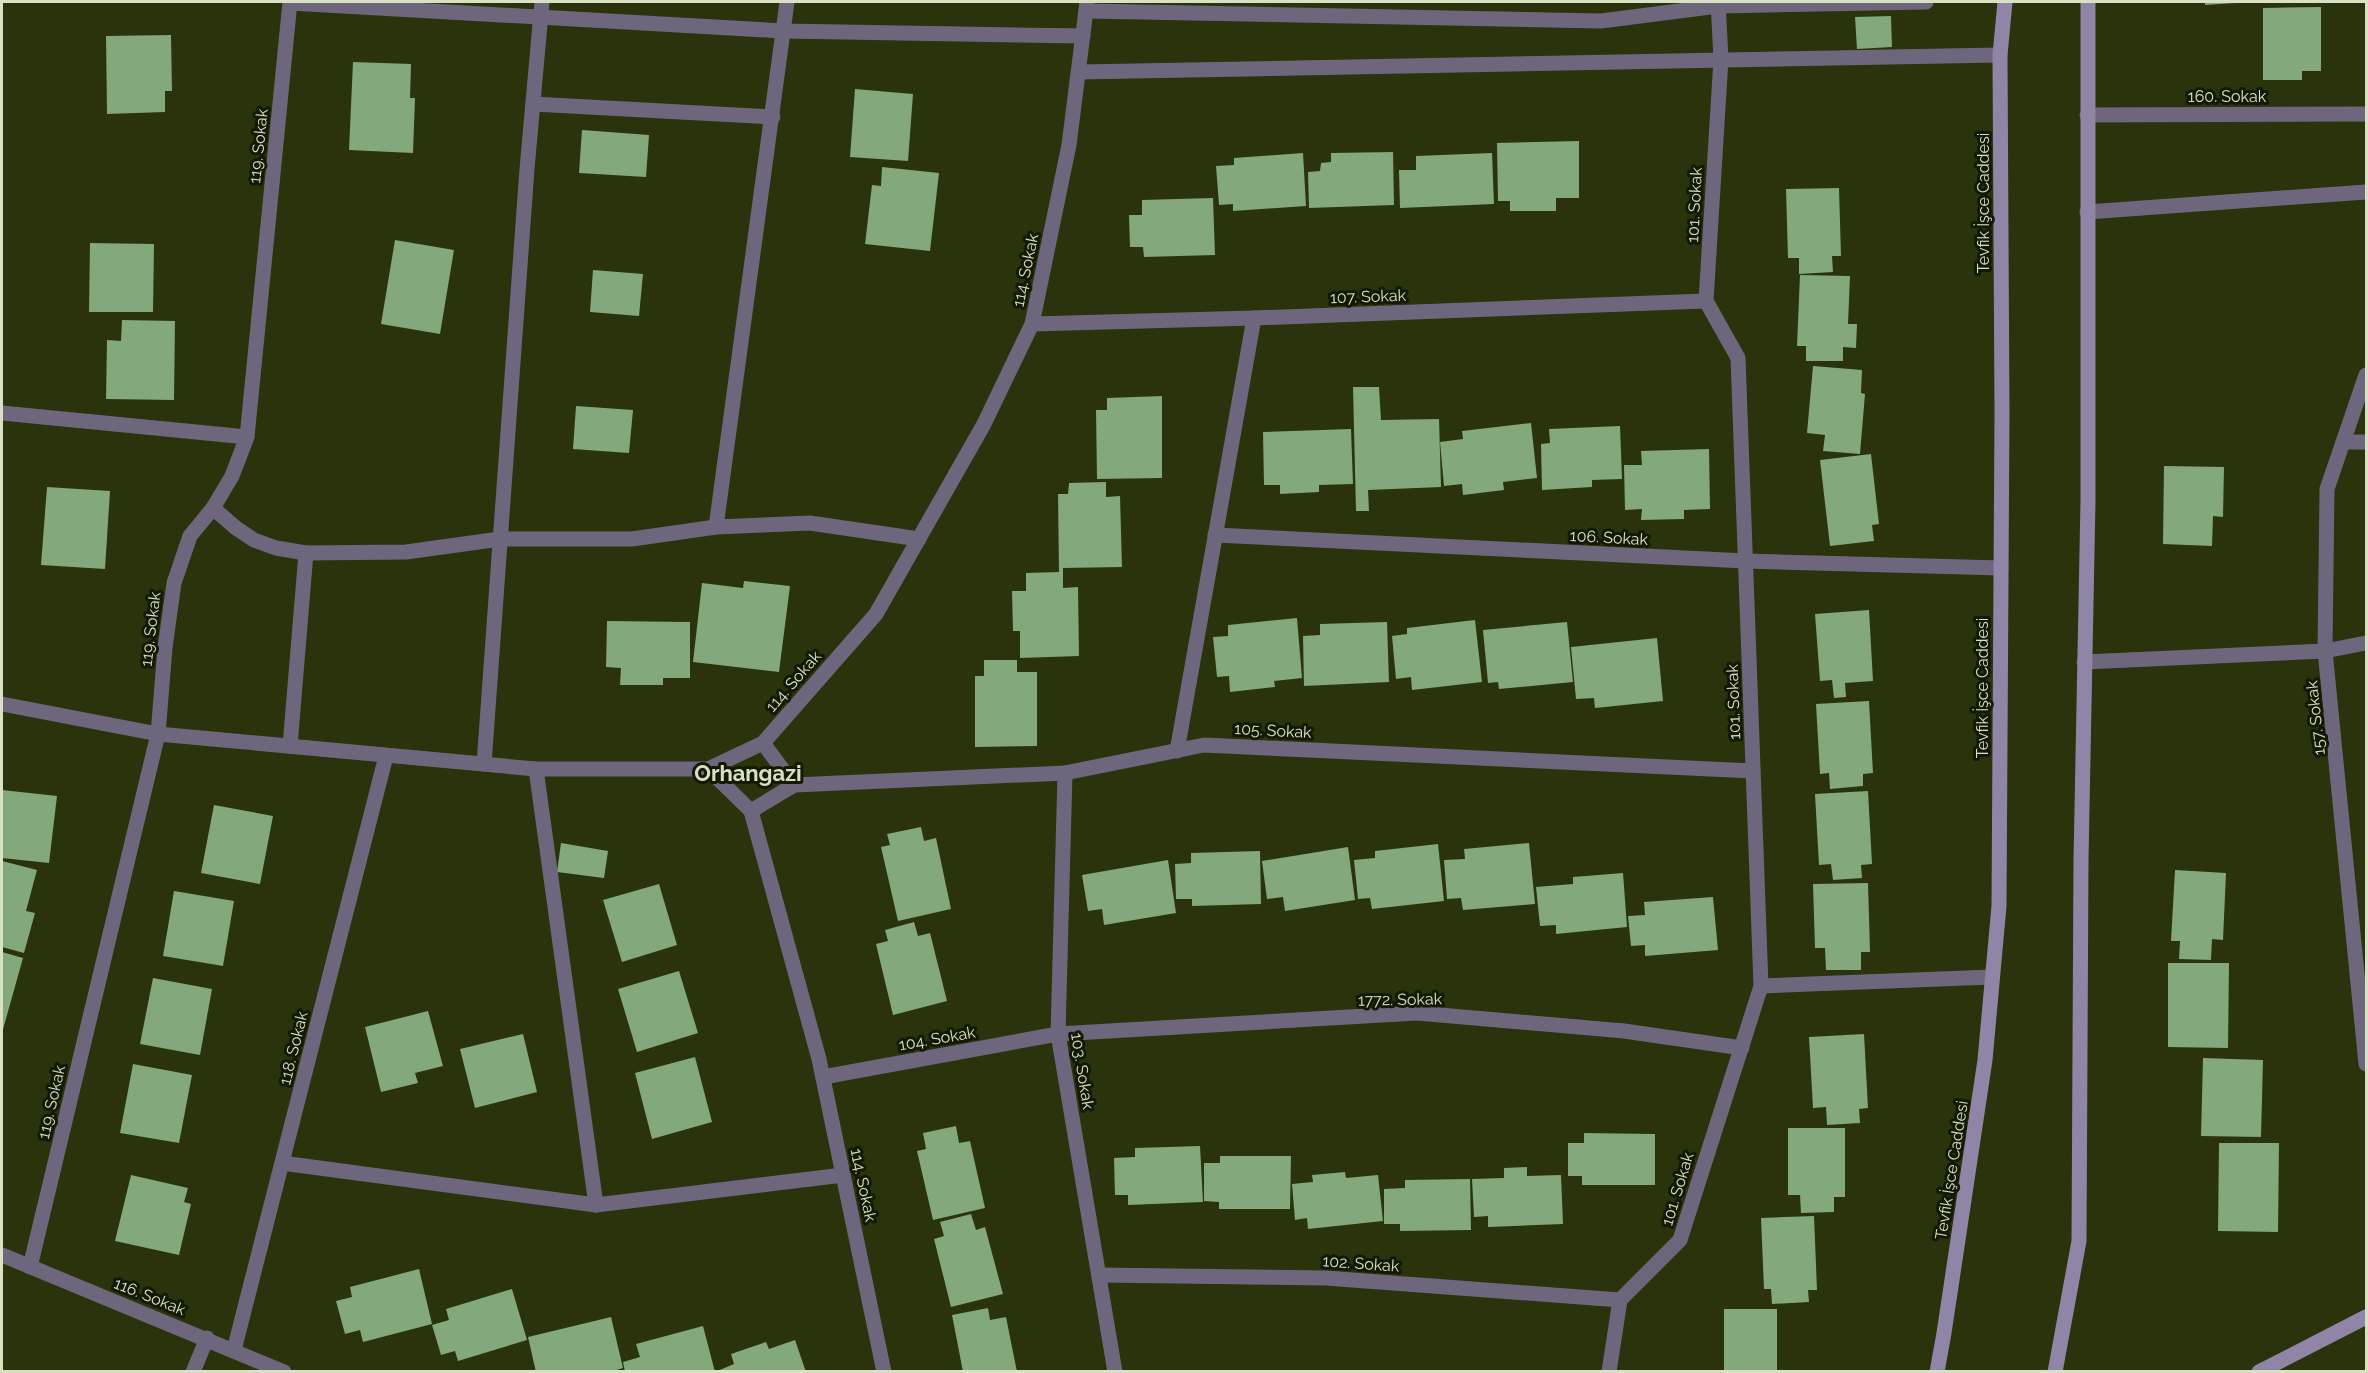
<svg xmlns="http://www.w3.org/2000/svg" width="2368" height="1373" font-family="Raleway,sans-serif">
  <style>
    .building { fill: #82a87b }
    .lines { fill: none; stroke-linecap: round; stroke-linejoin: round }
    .street { stroke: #6e667c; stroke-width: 15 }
    .secondary { stroke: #9185a7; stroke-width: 15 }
    .labels { text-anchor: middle; stroke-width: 6; stroke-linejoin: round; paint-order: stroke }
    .street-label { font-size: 16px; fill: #d9e1c5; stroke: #141905 }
    .district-label { font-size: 22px; font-weight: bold; fill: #d9e1c5; stroke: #141905 }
  </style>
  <rect width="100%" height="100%" fill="#2a330b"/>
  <g class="building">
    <path d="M2205 2H2235V3L2205 5Z"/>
    <path d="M2321 7V71H2302V80H2263V8Z"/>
    <path d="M1891 16 1892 47 1857 49 1855 17Z"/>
    <path d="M171 35 172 91H165V112L107 114 106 36Z"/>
    <path d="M353 62 411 64 410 98H415L413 153 349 150Z"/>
    <path d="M855 89 913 94 908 161 850 157Z"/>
    <path d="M582 130 649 135 646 177 579 173Z"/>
    <path d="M1579 141V198H1556V211H1510V201H1498L1497 143Z"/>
    <path d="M1393 152 1394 205 1309 208 1308 172 1320 171 1321 163 1331 162V153Z"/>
    <path d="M1303 153 1306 206 1233 211V204L1219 205 1216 166 1234 165V158Z"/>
    <path d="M1492 153 1494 204 1400 208 1399 170H1416V156Z"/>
    <path d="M882 167 939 173 930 251 865 244 872 185 881 186Z"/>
    <path d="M1839 188 1841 256H1832L1833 272 1799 274V258H1788L1786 189Z"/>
    <path d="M1213 198 1215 255 1144 257 1143 247H1130L1129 215H1142V200Z"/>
    <path d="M395 240 454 250 440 334 381 324Z"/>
    <path d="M90 243 154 244 153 312H89Z"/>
    <path d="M593 270 643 274 639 316 590 312Z"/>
    <path d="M1800 275 1850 276 1848 324H1857L1856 348 1843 347V361H1806V346H1797Z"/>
    <path d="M122 320 175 321 174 400 106 399 107 340 121 341Z"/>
    <path d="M1813 366 1862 370 1861 393 1865 394 1860 454 1823 451 1825 435 1807 433Z"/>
    <path d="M1353 387H1379L1381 420 1439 419 1441 487 1368 490 1369 511H1356Z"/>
    <path d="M1162 396V478L1097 479 1096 410H1107V398Z"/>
    <path d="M576 406 633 410 629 453 573 449Z"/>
    <path d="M1531 423 1537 478 1503 482 1504 490 1463 495 1462 484 1444 486 1440 442 1463 439 1462 431Z"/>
    <path d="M1620 426 1622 479 1592 480V487L1542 490 1541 444 1550 443 1549 429Z"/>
    <path d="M1351 429 1353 484 1319 485V492L1280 494V485H1264L1263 432Z"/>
    <path d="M1709 449 1710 509 1684 510V519L1641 520 1642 509 1625 510 1624 465H1642L1641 451Z"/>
    <path d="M1871 454 1879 524 1872 525 1874 541 1830 546 1820 460Z"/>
    <path d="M2164 466 2224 467 2223 517 2213 516 2212 546 2163 544Z"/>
    <path d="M1106 482V497L1120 496 1122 567 1063 568V588L1078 587 1079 656 1020 658V631H1013L1012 591H1026V573L1059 572 1058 494H1068L1069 483Z"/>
    <path d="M47 487 110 491 105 569 41 565Z"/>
    <path d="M744 581 790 586 779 672 693 662 702 583 743 588Z"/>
    <path d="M1869 610 1873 681 1845 683 1846 697 1834 698 1832 680 1820 681 1815 614Z"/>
    <path d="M1297 618 1302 678 1274 681 1275 687 1230 692 1229 676 1217 677 1213 637 1228 636V625Z"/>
    <path d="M1475 620 1482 682 1412 690 1411 677 1396 679 1392 636 1407 634V628Z"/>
    <path d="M607 621 690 622V678H663V685H620L621 668 606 667Z"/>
    <path d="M1387 622 1389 682 1304 686 1303 636 1320 635V624Z"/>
    <path d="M1567 622 1573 682 1499 689 1498 682 1488 683 1483 630Z"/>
    <path d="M1657 638 1663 701 1595 708 1594 698 1576 699 1571 647Z"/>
    <path d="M984 660H1017V672H1037V746L975 747V676H984Z"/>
    <path d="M1869 701 1873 773 1863 774V786L1830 789 1829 773 1820 774 1816 704Z"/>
    <path d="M2 790 57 796 49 863 2 858Z"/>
    <path d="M1868 791 1872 864 1861 865 1862 878 1833 880 1831 864 1819 865 1815 794Z"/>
    <path d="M214 805 273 816 260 884 201 873Z"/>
    <path d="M921 827 924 841 936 838 951 909 898 921 881 847 890 845 887 834Z"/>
    <path d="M561 843 608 851 604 878 557 872Z"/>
    <path d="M1529 843 1535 904 1463 910 1461 898 1447 899 1444 860 1465 859 1464 849Z"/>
    <path d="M1438 844 1444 901 1372 909 1370 898 1358 899 1354 860 1375 858V851Z"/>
    <path d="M1348 847 1355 900 1285 911 1283 897 1267 899 1262 861Z"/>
    <path d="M1260 851 1261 904 1192 906V899H1176L1175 864 1191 863V853Z"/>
    <path d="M1168 860 1176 913 1104 925 1102 909 1088 911 1082 875Z"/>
    <path d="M2 861 37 870 26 911 35 913 24 953 2 947Z"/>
    <path d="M2175 870 2226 873 2223 940 2212 939 2211 960 2179 959 2180 941H2171Z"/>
    <path d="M1623 873 1627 927 1556 934V925L1540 926 1536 887 1573 884V877Z"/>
    <path d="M1868 883 1870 952H1861V970H1826L1825 948H1815L1813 884Z"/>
    <path d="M659 884 677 945 622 962 603 900Z"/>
    <path d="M174 891 234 901 223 966 163 956Z"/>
    <path d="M1713 897 1718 950 1645 956V945L1631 946 1628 916 1645 915 1644 902Z"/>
    <path d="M914 922 918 936 930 933 947 1001 893 1015 876 944 888 941 885 930Z"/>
    <path d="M2 952 23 958 2 1033Z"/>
    <path d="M2168 963H2229L2228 1048 2168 1047Z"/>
    <path d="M679 971 698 1033 637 1052 618 989Z"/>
    <path d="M153 978 212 989 200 1055 140 1044Z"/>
    <path d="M428 1011 443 1066 415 1073 418 1083 381 1092 365 1027Z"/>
    <path d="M523 1034 537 1092 475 1108 460 1049Z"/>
    <path d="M1864 1034 1868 1108 1859 1109 1860 1123 1827 1125 1826 1107 1813 1108 1809 1037Z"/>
    <path d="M695 1057 712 1122 652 1139 635 1073Z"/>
    <path d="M2203 1058 2263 1060 2261 1137 2201 1136Z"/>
    <path d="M133 1064 192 1075 179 1143 120 1133Z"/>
    <path d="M956 1126 959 1143 970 1141 985 1208 933 1220 917 1151 926 1149 923 1133Z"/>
    <path d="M1788 1128H1845V1197H1834V1212L1801 1213 1800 1195H1788Z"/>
    <path d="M1584 1133 1655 1134V1185H1582V1176H1568V1143H1584Z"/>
    <path d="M2219 1143H2279L2278 1232 2218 1231Z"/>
    <path d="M1200 1146 1203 1202 1128 1205V1195H1115L1114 1158 1135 1157V1148Z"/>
    <path d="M1220 1156H1291L1290 1209H1219V1202L1204 1201V1163H1220Z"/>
    <path d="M1527 1167V1176L1561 1175 1563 1224 1488 1227V1216L1474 1217 1472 1179 1504 1178V1168Z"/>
    <path d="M1345 1172 1346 1178 1378 1175 1383 1221 1308 1229 1307 1218 1295 1220 1292 1184 1313 1182 1312 1175Z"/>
    <path d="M131 1175 188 1188 184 1202 191 1204 179 1255 115 1241Z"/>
    <path d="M1470 1179 1471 1230 1400 1231V1224H1384V1189L1405 1188V1180Z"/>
    <path d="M971 1214 976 1230 985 1227 1003 1294 951 1307 934 1239 944 1236 940 1222Z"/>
    <path d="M1814 1216 1817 1290H1808L1809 1302 1772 1304 1771 1289H1764L1761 1218Z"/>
    <path d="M419 1269 432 1324 363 1342 360 1330 345 1334 336 1301 352 1297 350 1287Z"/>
    <path d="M512 1289 527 1340 458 1361 455 1351 441 1355 432 1325 449 1320 446 1309Z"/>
    <path d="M988 1308 990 1320 1006 1317 1017 1372H963L952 1315Z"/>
    <rect x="1724" y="1309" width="53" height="63"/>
    <path d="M611 1317 623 1368 610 1372H536L528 1337Z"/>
    <path d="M703 1326 715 1372H625L623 1362 640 1357 636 1344Z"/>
    <path d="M795 1340 806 1372H715L734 1364 731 1354 766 1342 769 1349Z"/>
  </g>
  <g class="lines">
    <g class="street">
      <path d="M290 3 784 31 1083 36"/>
      <path d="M1086 11 1601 21 1718 6 1926 2"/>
      <path d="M1079 72 2000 55"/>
      <path d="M533 104 773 117"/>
      <path d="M2087 115 2366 114"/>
      <path d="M2087 212 2366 192"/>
      <path d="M1032 324 1254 318 1706 301"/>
      <path d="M2366 375 2327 489 2325 651 2366 1064"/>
      <path d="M2 413 247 437"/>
      <path d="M2344 442H2366"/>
      <path d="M213 508 236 528 254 540 276 548 306 553 406 552 500 539H632L716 527 810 523 919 539"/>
      <path d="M716 527 787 2"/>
      <path d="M1215 535 1746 561 2001 568"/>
      <path d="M2084 662 2325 651 2366 643"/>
      <path d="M2 704 158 734 536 769H708L763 743 876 614 984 424 1032 324 1069 145 1087 2"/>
      <path d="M290 746 306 553"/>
      <path d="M1177 751 1254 318"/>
      <path d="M484 764 527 169 542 2"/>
      <path d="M536 769 596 1205"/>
      <path d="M708 769 751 811 819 1059 884 1372"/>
      <path d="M1065 773 1058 1034 1115 1372"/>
      <path d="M794 785 1065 773 1204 745 1753 771"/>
      <path d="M751 811 794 785 763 743"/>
      <path d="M1761 986 1992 977"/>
      <path d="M823 1077 1058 1034 1417 1013 1624 1031 1742 1048"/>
      <path d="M282 1163 596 1205 843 1175"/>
      <path d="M2 1255 284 1372"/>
      <path d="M30 1267 158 734 165 648 174 583 190 536 213 508 232 476 247 437 290 2"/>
      <path d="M1099 1275 1326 1278 1620 1300"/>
      <path d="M234 1350 386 756"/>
      <path d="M193 1372 207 1338"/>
      <path d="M1609 1372 1620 1300 1680 1240 1761 986 1738 358 1706 301 1721 59 1718 2"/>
    </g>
    <g class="secondary">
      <path d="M1937 1372 1944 1333 1985 1060 1999 906 2002 414 2000 55 2005 2"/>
      <path d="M2055 1372 2079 1241 2081 860 2088 500V2"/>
      <path d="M2259 1372 2366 1317"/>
    </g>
  </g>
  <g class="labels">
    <g class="street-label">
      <text x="2227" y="102">160. Sokak</text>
      <text transform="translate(258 146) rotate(-84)" y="6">119. Sokak</text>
      <text transform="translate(1983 203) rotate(-90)" y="6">Tevfik İşce Caddesi</text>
      <text transform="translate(1694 205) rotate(-87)" y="6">101. Sokak</text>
      <text transform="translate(1025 270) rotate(-78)" y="6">114. Sokak</text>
      <text transform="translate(1368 296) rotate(-2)" y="6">107. Sokak</text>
      <text transform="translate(1609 537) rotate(3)" y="6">106. Sokak</text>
      <text transform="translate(150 629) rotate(-83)" y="6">119. Sokak</text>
      <text transform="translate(793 681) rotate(-49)" y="6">114. Sokak</text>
      <text transform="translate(1982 688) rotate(-90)" y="6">Tevfik İşce Caddesi</text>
      <text transform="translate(1733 702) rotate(-92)" y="6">101. Sokak</text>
      <text transform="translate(2315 718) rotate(-96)" y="6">157. Sokak</text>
      <text transform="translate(1273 730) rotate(3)" y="6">105. Sokak</text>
      <text transform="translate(1400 999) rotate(-1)" y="6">1772. Sokak</text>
      <text transform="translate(937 1038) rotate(-10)" y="6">104. Sokak</text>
      <text transform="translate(293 1048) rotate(-76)" y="6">118. Sokak</text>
      <text transform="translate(1083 1071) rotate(81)" y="6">103. Sokak</text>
      <text transform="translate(51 1102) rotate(-77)" y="6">119. Sokak</text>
      <text transform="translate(1951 1170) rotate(-81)" y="6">Tevfik İşce Caddesi</text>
      <text transform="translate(864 1185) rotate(78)" y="6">114. Sokak</text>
      <text transform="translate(1677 1189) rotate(-73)" y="6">101. Sokak</text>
      <text transform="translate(1361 1263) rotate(4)" y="6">102. Sokak</text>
      <text transform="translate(150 1296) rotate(22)" y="6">116. Sokak</text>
    </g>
    <g class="district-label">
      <text x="748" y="781">Orhangazi</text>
    </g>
  </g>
  <rect width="2368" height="1373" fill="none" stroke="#d9e1c5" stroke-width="6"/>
</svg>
